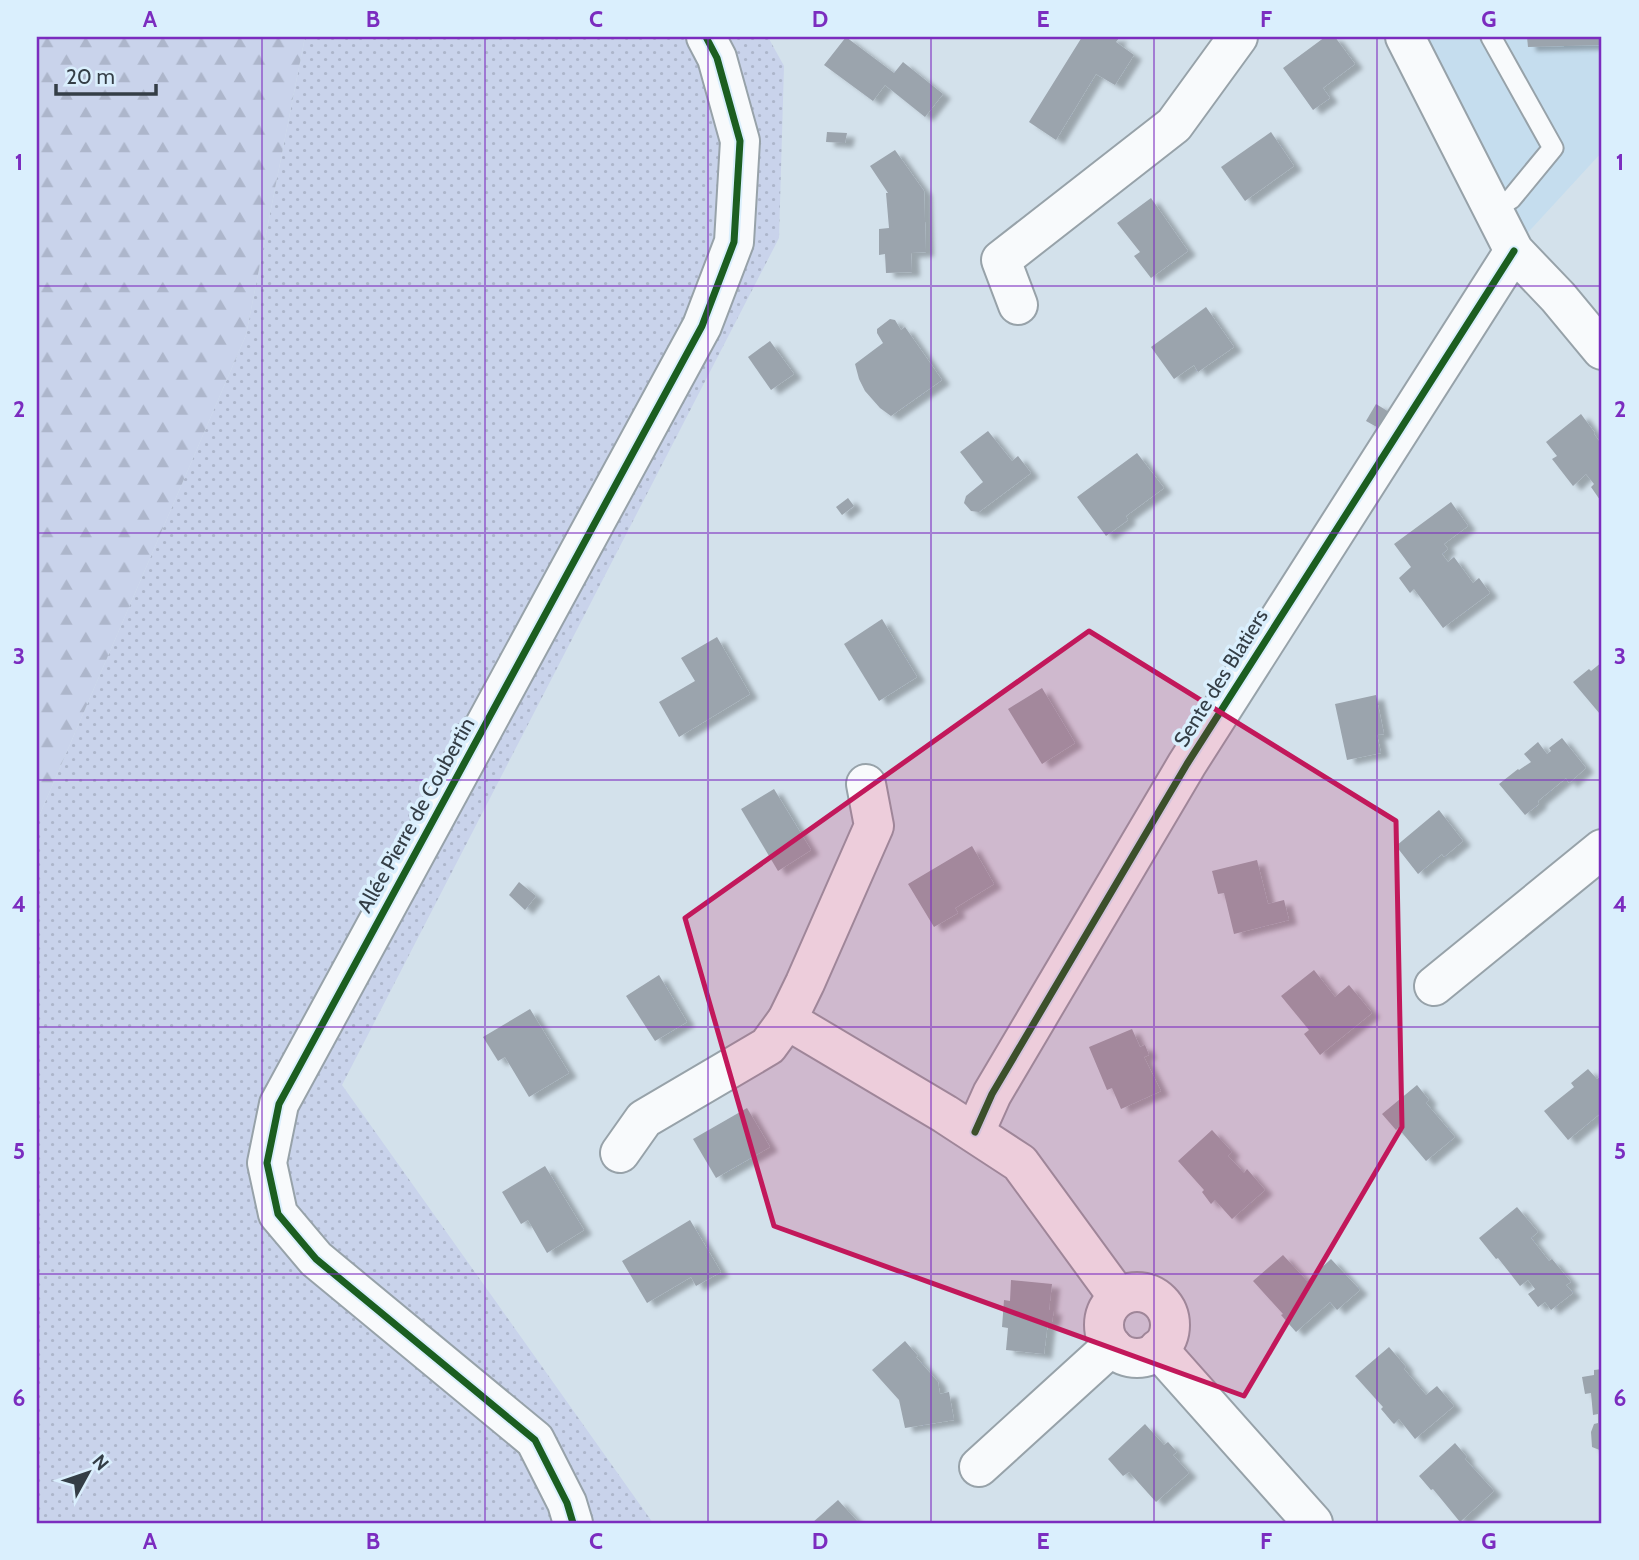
<svg xmlns="http://www.w3.org/2000/svg" width="1639" height="1560" font-family="Cabin,sans-serif">
  <style>
    .built { fill: #c5ddee }
    .grass { fill: url(#grass-dots) }
    .forest { fill: url(#forest-firs) }
    .building { fill: #9ba4ad; filter: url(#shadow) }
    .lines { fill: none; stroke-linecap: round; stroke-linejoin: round }
    .lane-casing { stroke: #97a2a9; stroke-width: 23 }
    .street-casing { stroke: #97a2a9; stroke-width: 42 }
    .lane { stroke: #f8fafc; stroke-width: 19 }
    .street { stroke: #f8fafc; stroke-width: 38 }
    .cycleway-casing { stroke: #daeffd; stroke-width: 11 }
    .cycleway { stroke: #1b5e20; stroke-width: 7 }
    .marked { fill: #c2185b; fill-opacity: 0.2; stroke: #c2185b; stroke-width: 5; stroke-linejoin: round }
    .grid { fill: none; stroke: #7b2cbf; stroke-width: 2; stroke-opacity: 0.55 }
    .labels { text-anchor: middle; stroke-width: 7; stroke-linejoin: round; paint-order: stroke }
    .street-label { font-size: 21px; fill: #343e46; stroke: #daeffd }
    .neatline { fill: none; stroke: #7b2cbf; stroke-width: 2.5 }
    .grid-label { font-size: 23px; text-anchor: middle; font-weight: bold; fill: #7b2cbf }
  </style>
  <defs>
    <pattern id="grass-dots" width="8" height="8" patternUnits="userSpaceOnUse" patternTransform="scale(1.75)"><rect width="8" height="8" fill="#c9d3eb"/><path d="M2 2h.1M6 6h.1" fill="none" stroke="#adb6cb" stroke-width="1.8" stroke-linecap="round"/></pattern>
    <pattern id="forest-firs" width="22" height="20" patternUnits="userSpaceOnUse" patternTransform="scale(1.75)"><rect width="22" height="20" fill="#c9d3eb"/><path d="M5 1l3.5 6h-7zM16 11l3.5 6h-7z" fill="#adb6cb"/></pattern>
    <filter id="shadow"><feDropShadow dx="8" dy="4.5" stdDeviation="2" flood-color="#0004"/></filter>
  </defs>
  <rect width="100%" height="100%" fill="#d3e1eb"/>
  <path class="built" d="M1419 37H1602V152L1520 241Z"/>
  <path class="grass" d="M305 37H768L784 66 779 238 342 1085 653 1523H37V821L246 335Z"/>
  <path class="forest" d="M37 37H305L246 335 37 821Z"/>
  <g class="building">
    <path d="M846 37 894 73 903 62 943 94 925 117 885 85 873 101 824 65Z"/>
    <path d="M1082 37H1120L1116 42 1134 55 1115 85 1096 74 1056 140 1029 122Z"/>
    <path d="M1325 37H1335L1355 64 1323 88 1330 98 1313 110 1283 68Z"/>
    <path d="M1527 37H1602V45L1528 47Z"/>
    <path d="M827 132 847 133 845 143 826 142Z"/>
    <path d="M1271 132 1294 166 1245 201 1221 167Z"/>
    <path d="M895 150 924 191 926 252 911 253 912 272 886 273 885 254 879 255V229L889 228 886 193H888L870 166Z"/>
    <path d="M1151 198 1188 251 1151 278 1134 256 1140 252 1117 223Z"/>
    <path d="M1206 307 1234 347 1198 372 1194 365 1174 379 1151 347Z"/>
    <path d="M890 319 895 320 901 330 905 327 942 380 891 416 880 408 865 391 859 379 855 364 883 343 877 333V329Z"/>
    <path d="M770 341 794 374 771 390 748 357Z"/>
    <path d="M1376 404 1394 415 1384 431 1366 421Z"/>
    <path d="M1581 414 1595 433 1594 434 1602 445V498L1600 500 1591 487 1594 484 1586 474 1573 486 1552 459 1557 456 1546 442Z"/>
    <path d="M988 431 1012 461 1018 456 1031 473 979 512 971 511 964 503 966 496 983 482 960 452Z"/>
    <path d="M1137 453 1164 488 1126 516 1128 520 1106 536 1077 497Z"/>
    <path d="M848 498 854 506 842 515 836 507Z"/>
    <path d="M1451 502 1468 526 1444 544 1448 549 1442 554 1448 562 1454 557 1473 583 1479 578 1490 593 1443 628 1414 589 1410 593 1399 578 1411 567 1394 544Z"/>
    <path d="M882 619 917 677 879 701 844 644Z"/>
    <path d="M717 637 750 694 679 737 659 702 695 681 681 658Z"/>
    <path d="M1602 662V712L1600 714 1573 682 1589 669 1591 671Z"/>
    <path d="M1042 688 1075 743 1042 764 1008 709Z"/>
    <path d="M1376 695 1384 734 1377 735 1381 753 1347 760 1335 704Z"/>
    <path d="M1562 738 1586 768 1569 783 1566 778 1538 801 1539 804 1525 815 1499 784 1518 769 1519 770 1531 762 1524 754 1538 742 1547 754 1551 751 1549 748Z"/>
    <path d="M774 789 811 850 778 871 741 809Z"/>
    <path d="M1439 810 1463 841 1444 857 1442 854 1418 874 1396 846Z"/>
    <path d="M972 846 994 884 955 908 958 913 934 927 908 884Z"/>
    <path d="M1257 860 1268 904 1284 900 1289 920 1234 934 1224 893 1218 894 1212 871Z"/>
    <path d="M519 882 536 896 525 910 509 895Z"/>
    <path d="M1314 970 1335 997 1349 985 1372 1013 1320 1055 1304 1034 1309 1030 1281 996Z"/>
    <path d="M659 975 687 1022 655 1041 626 996Z"/>
    <path d="M530 1009 569 1073 529 1097 505 1057 498 1061 483 1037Z"/>
    <path d="M1132 1029 1140 1047 1145 1045 1149 1055 1144 1057 1161 1091 1121 1109 1112 1088 1107 1090 1089 1047Z"/>
    <path d="M1588 1069 1597 1079 1600 1077 1602 1079V1112L1568 1140 1544 1111 1574 1087 1571 1083Z"/>
    <path d="M1417 1085 1429 1100 1426 1103 1455 1137 1426 1161 1398 1128 1396 1130 1382 1114Z"/>
    <path d="M747 1108 770 1147 716 1178 693 1139Z"/>
    <path d="M1212 1130 1232 1152 1228 1156 1244 1173 1247 1169 1265 1190 1232 1219 1215 1200 1211 1204 1202 1192 1204 1190 1178 1161Z"/>
    <path d="M545 1166 584 1230 547 1253 528 1220 521 1224 502 1192Z"/>
    <path d="M1517 1207 1538 1232 1531 1238 1549 1261 1552 1259 1571 1282 1566 1285 1573 1293 1551 1310 1545 1302 1538 1307 1528 1294 1535 1289 1528 1280 1520 1286 1498 1258 1496 1259 1479 1238Z"/>
    <path d="M690 1220 721 1272 696 1286 691 1277 647 1303 622 1261Z"/>
    <path d="M1283 1255 1307 1281 1331 1259 1360 1290 1337 1310 1330 1302 1296 1332 1281 1315 1283 1314 1253 1281Z"/>
    <path d="M1011 1280 1052 1284 1049 1310H1054L1052 1322H1048L1044 1354 1006 1350 1008 1328 1002 1327 1004 1300 1010 1301Z"/>
    <path d="M905 1341 918 1356 916 1357 938 1382 940 1394 949 1392 954 1420 905 1428 899 1400 872 1370Z"/>
    <path d="M1389 1347 1406 1367 1404 1369 1426 1395 1437 1386 1454 1406 1415 1439 1399 1419 1394 1424 1392 1422 1381 1409 1383 1407 1355 1376Z"/>
    <path d="M1602 1369V1451L1592 1447 1591 1432 1594 1424 1598 1423V1414L1593 1415 1591 1393 1585 1394 1582 1377 1594 1375V1370Z"/>
    <path d="M1145 1424 1164 1445 1168 1442 1177 1452 1173 1455 1189 1473 1156 1502 1129 1472 1123 1476 1108 1459Z"/>
    <path d="M1455 1443 1467 1457 1465 1459 1494 1491 1460 1522 1433 1489 1431 1490 1419 1476Z"/>
    <path d="M838 1500 859 1523H812Z"/>
  </g>
  <g class="lines">
    <defs>
      <path id="lane" d="M1491 37 1553 148 1511 199 1493 210"/>
      <g id="street">
        <path d="M1405 37 1514 251 1558 297 1602 350"/>
        <path d="M1018 305 1001 260 1174 125 1238 37"/>
        <path d="M1434 986 1602 849"/>
        <path d="M787 1020 945 1114 1020 1163 1118 1297"/>
        <path d="M975 1132 992 1094 1187 764 1514 251"/>
        <path d="M620 1153 644 1119 768 1046 787 1020 805 983 874 826 866 784"/>
        <circle cx="1137" cy="1325" r="33"/>
        <path d="M1158 1349 1313 1523"/>
        <path d="M979 1467 1112 1346"/>
        <path d="M573 1523 567 1503 535 1440 316 1259 278 1214 267 1163 279 1104 702 326 734 242 740 141 717 58 706 37"/>
      </g>
    </defs>
    <use href="#lane" class="lane-casing"/>
    <use href="#street" class="street-casing"/>
    <use href="#lane" class="lane"/>
    <use href="#street" class="street"/>
    <defs>
      <g id="cycleway">
        <path d="M975 1132 992 1094 1187 764 1514 251"/>
        <path d="M573 1523 567 1503 535 1440 316 1259 278 1214 267 1163 279 1104 702 326 734 242 740 141 717 58 706 37"/>
      </g>
    </defs>
    <use href="#cycleway" class="cycleway-casing"/>
    <use href="#cycleway" class="cycleway"/>
  </g>
  <path class="marked" d="M1089 631 1396 821 1402 1127 1244 1396 774 1226 685 918Z"/>
  <path class="grid" d="M262 37V1523M485 37V1523M708 37V1523M931 37V1523M1154 37V1523M1377 37V1523M37 286H1602M37 533H1602M37 780H1602M37 1027H1602M37 1274H1602"/>
  <g class="labels">
    <g class="street-label">
      <text transform="translate(1221 678) rotate(-58)" y="7">Sente des Blatiers</text>
      <text transform="translate(416 815) rotate(-61)" y="7">Allée Pierre de Coubertin</text>
    </g>
  </g>
  <rect width="1639" height="1560" fill="none" stroke="#daeffd" stroke-width="77"/>
  <g transform="translate(88 1473) rotate(50)" stroke="#daeffd" stroke-width="5" paint-order="stroke">
  <path d="M0-5L12 26L0 18L-12 26Z" fill="#343e46"/>
  <text y="-10" font-size="19" font-weight="bold" text-anchor="middle" fill="#343e46">N</text>
  </g>
  <path d="M56 84v10h100v-10" fill="none" stroke="#343e46" stroke-width="3.5"/>
  <text x="66" y="84" font-size="21" fill="#343e46" stroke="#daeffd" stroke-width="5" paint-order="stroke">20 m</text>
  <rect x="38" y="38" width="1562" height="1484" class="neatline"/>
  <g class="grid-label">
    <text x="150" y="27">A</text>
    <text x="373" y="27">B</text>
    <text x="596" y="27">C</text>
    <text x="820" y="27">D</text>
    <text x="1043" y="27">E</text>
    <text x="1266" y="27">F</text>
    <text x="1489" y="27">G</text>
    <text x="19" y="170">1</text>
    <text x="1620" y="170">1</text>
    <text x="19" y="417">2</text>
    <text x="1620" y="417">2</text>
    <text x="19" y="664">3</text>
    <text x="1620" y="664">3</text>
    <text x="19" y="912">4</text>
    <text x="1620" y="912">4</text>
    <text x="19" y="1159">5</text>
    <text x="1620" y="1159">5</text>
    <text x="19" y="1406">6</text>
    <text x="1620" y="1406">6</text>
    <text x="150" y="1549">A</text>
    <text x="373" y="1549">B</text>
    <text x="596" y="1549">C</text>
    <text x="820" y="1549">D</text>
    <text x="1043" y="1549">E</text>
    <text x="1266" y="1549">F</text>
    <text x="1489" y="1549">G</text>
  </g>
</svg>
